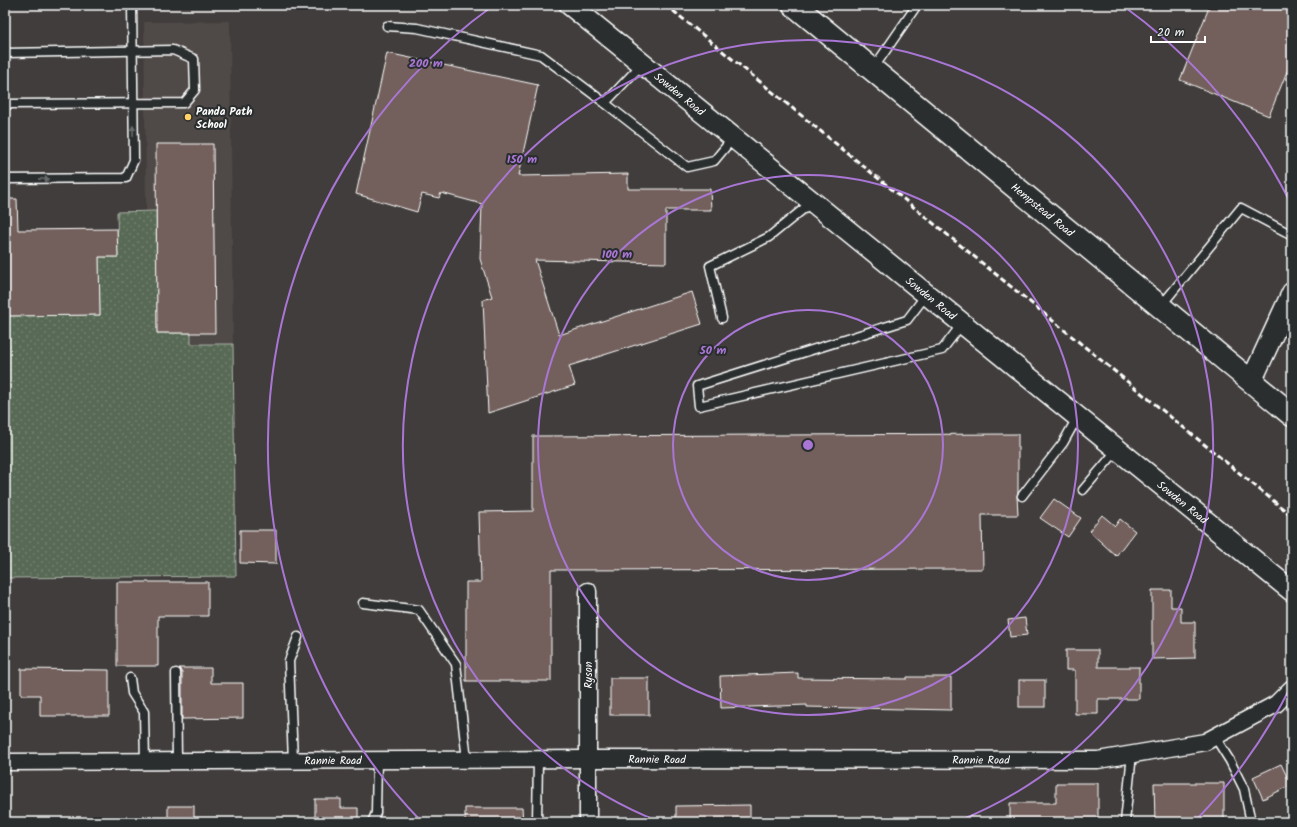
<svg xmlns="http://www.w3.org/2000/svg" width="1297" height="827" font-family="Kalam,sans-serif">
  <style>
    .built { fill: #4f4846 }
    .park { fill: url(#park-dots); stroke: #acb4aa }
    .building { fill: #73615c; stroke: #fff }
    .lines { fill: none; stroke-linecap: round; stroke-linejoin: round }
    .service-casing { stroke: #fff; stroke-width: 11 }
    .minor-casing { stroke: #fff; stroke-width: 19 }
    .tertiary-casing { stroke: #fff; stroke-width: 23 }
    .secondary-casing { stroke: #fff; stroke-width: 25 }
    .service { stroke: #2a2d2e; stroke-width: 8 }
    .minor { stroke: #2a2d2e; stroke-width: 16 }
    .tertiary { stroke: #2a2d2e; stroke-width: 20 }
    .secondary { stroke: #2a2d2e; stroke-width: 22 }
    .rail { stroke: #fff; stroke-width: 3; stroke-dasharray: 6 3; stroke-linecap: butt }
    .oneway { fill: #6a6c6d }
    .ring { fill: none; stroke: #a976d5; stroke-width: 2 }
    .poi-dot { fill: #ffd166; stroke: #2a2d2e; stroke-width: 1.5 }
    .labels { text-anchor: middle; stroke-width: 4; stroke-linejoin: round; paint-order: stroke }
    .street-label { font-size: 11px; fill: #fff; stroke: #2a2d2e }
    .poi-label { font-size: 11px; font-weight: bold; fill: #fff; stroke: #2a2d2e; text-anchor: start }
    .centre { fill: #a976d5; stroke: #2a2d2e; stroke-width: 2 }
    .ring-label { font-size: 12px; text-anchor: middle; font-weight: bold; fill: #a976d5; stroke: #2a2d2e; stroke-width: 4; stroke-linejoin: round; paint-order: stroke }
  </style>
  <defs>
    <pattern id="park-dots" width="8" height="8" patternUnits="userSpaceOnUse"><rect width="8" height="8" fill="#586a54"/><path d="M2 2h.1M6 6h.1" fill="none" stroke="#71806e" stroke-width="1.8" stroke-linecap="round"/></pattern>
  </defs>
  <rect width="100%" height="100%" fill="#403d3c"/>
  <filter id="ink" filterUnits="userSpaceOnUse"><feTurbulence type="fractalNoise" baseFrequency=".025" numOctaves="2"/><feDisplacementMap in="SourceGraphic" scale="8" xChannelSelector="R" yChannelSelector="G"/><feConvolveMatrix kernelMatrix="1 2 1 2 8 2 1 2 1" color-interpolation-filters="sRGB"/></filter>
  <g filter="url(#ink)">
    <path class="built" d="M230 21 233 344 100 343 99 257H118L117 212 146 211 144 22Z"/>
    <path class="park" d="M156 211 157 333H191V344H233L236 576 5 578V316L100 315 99 257H118L117 212Z"/>
    <g class="building">
      <path d="M1210 5H1292V59L1269 116 1180 80Z"/>
      <path d="M387 53 538 85 518 176 628 174V189H710L711 210H666V263L535 260 559 335 692 292 702 324 569 366 575 385 488 413 483 300 492 297 480 259 482 204 441 193 439 198 422 194 417 212 356 194Z"/>
      <path d="M156 144H213L215 333H157Z"/>
      <path d="M5 199H17L18 230 117 229 118 257H99L100 315 5 316Z"/>
      <path d="M1018 434V492L1017 496 1018 515H982L983 569 551 570V681H466V582H481L479 512 533 511V436Z"/>
      <path d="M1054 499 1081 518 1068 537 1040 518Z"/>
      <path d="M1102 515 1115 526 1120 519 1135 531 1116 556 1089 531Z"/>
      <path d="M240 530H276V564L240 563Z"/>
      <path d="M117 582H208V616H158V666H117Z"/>
      <path d="M1152 590H1171V607H1181V622H1195V658L1152 659Z"/>
      <path d="M1025 618 1027 635 1010 637 1008 620Z"/>
      <path d="M1066 650H1098V667H1139V699H1098V714H1075V670H1066Z"/>
      <path d="M179 668H211V683H243V718L182 719V673Z"/>
      <path d="M21 669 109 670V716H40V695H21Z"/>
      <path d="M798 673V678L907 679V677H951V710L807 707V705L721 708 720 676Z"/>
      <rect x="610" y="678" width="39" height="37"/>
      <rect x="1019" y="680" width="26" height="27"/>
      <path d="M1281 764 1291 785 1263 799 1253 777Z"/>
      <path d="M1056 783H1098V822H1010V803H1056Z"/>
      <path d="M1154 783H1224V822H1155Z"/>
      <path d="M315 799H341V808H358V822H315Z"/>
      <path d="M750 805V822H676V806Z"/>
      <rect x="168" y="806" width="26" height="16"/>
      <path d="M465 808H522L523 822H465Z"/>
    </g>
    <g class="lines">
      <defs>
        <g id="service">
          <path d="M387 26 417 28 541 55 605 103 642 64"/>
          <path d="M5 53 173 50 194 59 195 90 184 103 5 104"/>
          <path d="M873 69 917 5"/>
          <path d="M605 103 687 167 714 161 733 138"/>
          <path d="M5 179 126 178 134 160 132 5"/>
          <path d="M926 295 907 320 697 386 699 406 942 350 962 324"/>
          <path d="M1160 307 1241 208 1292 235"/>
          <path d="M722 318 710 266 769 237 812 202"/>
          <path d="M1083 490 1117 450"/>
          <path d="M1022 496 1063 443 1077 418"/>
          <path d="M363 603 419 610 456 664 467 760"/>
          <path d="M176 673 177 761"/>
          <path d="M130 678 132 693 144 712 145 762"/>
          <path d="M1215 737 1230 761 1244 789 1251 822"/>
          <path d="M293 761 289 661 298 637"/>
          <path d="M372 822 376 813 377 760"/>
          <path d="M537 822 538 760"/>
          <path d="M1125 822 1132 754"/>
        </g>
        <g id="minor">
          <path d="M588 591V822"/>
          <path id="s1" d="M5 762 588 759 1098 760 1205 742 1276 704 1292 688"/>
        </g>
        <g id="tertiary">
          <path id="s2" d="M570 5 1292 591"/>
          <path d="M1251 382 1292 293"/>
        </g>
        <g id="secondary">
          <path id="s3" d="M794 5 1292 415"/>
        </g>
      </defs>
      <use href="#service" class="service-casing"/>
      <use href="#minor" class="minor-casing"/>
      <use href="#tertiary" class="tertiary-casing"/>
      <use href="#secondary" class="secondary-casing"/>
      <use href="#service" class="service"/>
      <use href="#minor" class="minor"/>
      <use href="#tertiary" class="tertiary"/>
      <use href="#secondary" class="secondary"/>
      <path class="rail" d="M666 5 1292 516"/>
    </g>
    <defs><path id="oneway-solid" d="M-6-.8H1V-3.2L6.5 0L1 3.2V.8H-6Z"/></defs>
    <g class="oneway">
      <use href="#oneway-solid" transform="translate(133 131) rotate(-91)"/>
      <use href="#oneway-solid" transform="translate(44 179) rotate(-1)"/>
    </g>
  </g>
  <g class="ring">
    <circle cx="808" cy="445" r="135"/>
    <circle cx="808" cy="445" r="270"/>
    <path d="M660 822A405 405 0 1 1 956 822"/>
    <path d="M1291 686A540 540 0 0 1 1196 820M420 820A540 540 0 0 1 494 5M1122 5A540 540 0 0 1 1291 204"/>
  </g>
  <circle class="poi-dot" cx="188" cy="117" r="4"/>
  <g class="labels">
    <g class="street-label">
      <text dy="4" stroke="none"><textPath href="#s2" startOffset="141">Sowden Road</textPath></text>
      <text dy="4" stroke="none"><textPath href="#s3" startOffset="322">Hempstead Road</textPath></text>
      <text dy="4" stroke="none"><textPath href="#s2" startOffset="465">Sowden Road</textPath></text>
      <text dy="4" stroke="none"><textPath href="#s2" startOffset="789">Sowden Road</textPath></text>
      <text transform="translate(588 675) rotate(-90)" y="4">Ryson</text>
      <text dy="4" stroke="none"><textPath href="#s1" startOffset="652">Rannie Road</textPath></text>
      <text dy="4" stroke="none"><textPath href="#s1" startOffset="976">Rannie Road</textPath></text>
      <text dy="4" stroke="none"><textPath href="#s1" startOffset="328">Rannie Road</textPath></text>
    </g>
    <g class="poi-label">
      <text x="196" y="115">Panda Path<tspan x="196" dy="13">School</tspan></text>
    </g>
  </g>
  <circle cx="808" cy="445" r="6" class="centre"/>
  <g class="ring-label">
    <text x="426" y="67">200 m</text>
    <text x="522" y="163">150 m</text>
    <text x="617" y="258">100 m</text>
    <text x="713" y="354">50 m</text>
  </g>
  <rect width="1297" height="827" fill="none" stroke="#2a2d2e" stroke-width="20"/>
  <rect x="10" y="10" width="1277" height="807" fill="none" stroke="#fff" stroke-width="1.5" filter="url(#ink)"/>
  <path d="M1151 36v6h54v-6" fill="none" stroke="#ffffff" stroke-width="2"/>
  <text x="1157" y="36" font-size="12" fill="#ffffff" stroke="#2a2d2e" stroke-width="3" paint-order="stroke">20 m</text>
</svg>
